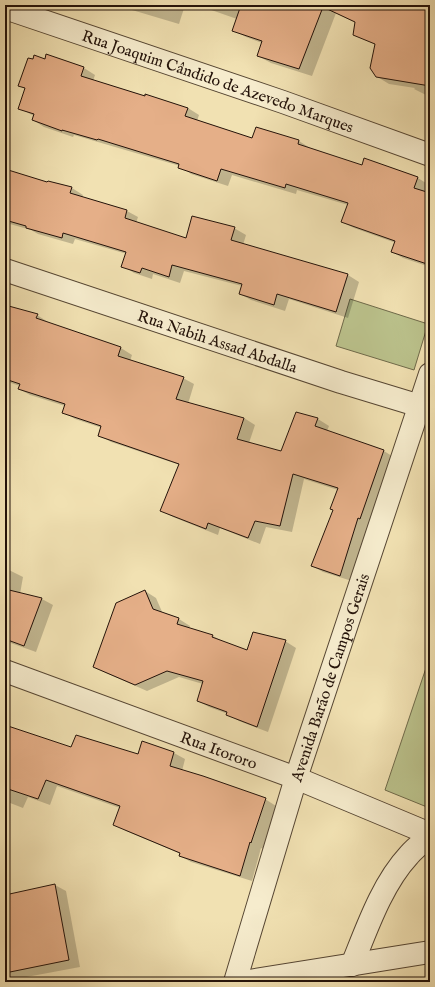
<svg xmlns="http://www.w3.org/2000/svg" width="435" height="987" font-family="'IM FELL English',serif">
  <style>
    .green { fill: #bbc28c; stroke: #6f6a4a }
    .shadow { fill: #0003 }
    .building { fill: #e5af88; stroke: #231209 }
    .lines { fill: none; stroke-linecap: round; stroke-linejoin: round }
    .minor-casing { stroke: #564633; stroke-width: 24 }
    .minor { stroke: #f6eccd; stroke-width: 22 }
    .labels { text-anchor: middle; stroke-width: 3.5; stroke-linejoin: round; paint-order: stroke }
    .street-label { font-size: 16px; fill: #231209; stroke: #f6eccd }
  </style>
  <rect width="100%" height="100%" fill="#f1e1b2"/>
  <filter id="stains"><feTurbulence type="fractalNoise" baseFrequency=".005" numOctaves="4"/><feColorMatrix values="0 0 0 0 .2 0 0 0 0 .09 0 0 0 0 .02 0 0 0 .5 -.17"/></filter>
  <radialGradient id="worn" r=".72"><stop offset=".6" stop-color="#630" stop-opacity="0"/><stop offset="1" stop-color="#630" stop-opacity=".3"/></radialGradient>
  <g class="green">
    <path d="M350 299 428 324 414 370 336 346Z"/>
    <path d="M430 656V804L427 807 385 790Z"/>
  </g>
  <g class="shadow">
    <path d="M123 5H185L179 24 132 10Z"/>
    <path d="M197 5H419L430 9V97L414 89 415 88 389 84 376 76V45L354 35 356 23 336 13 312 76 271 63 258 56 262 43 246 37 233 30 237 19Z"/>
    <path d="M84 68 95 75 93 81 188 108 199 115 197 121 253 139 256 128 299 141 310 148V149L362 166 364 160 418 178 429 185 426 193 430 194V267L403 258 392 252 396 243 354 228 342 222 348 205 297 190 296 194 232 175 228 186 191 174 180 166 74 135 73 137 44 127 33 120 34 116 19 108 26 89 19 85Z"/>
    <path d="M5 170 48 183V182L72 188 83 195 82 198 127 211 138 217 136 223 187 239 234 228 246 235 243 245 348 275 359 282 348 318 289 299 285 311 251 300 240 294 242 286 184 271 180 283 153 274 152 279 134 273 123 266 127 254 75 239 73 244 38 234 31 230 10 224 5 221Z"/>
    <path d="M5 306 37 315 48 322V323L121 348 132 355 130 361 183 378 194 384 188 404 244 418 255 425 249 443 282 452 297 413 318 419 329 426 327 431 384 451 395 458 352 581 323 572 312 566 334 510 338 490 304 479 292 532 266 527 260 544 220 528 218 535 173 517 162 511 180 465 111 442 99 435 102 428 75 419 63 412 65 406 30 395 19 389 20 386 5 381Z"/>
    <path d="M5 568 23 577 20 594 42 599 53 605 36 652 5 641Z"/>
    <path d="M145 591 156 598 163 614 179 619 190 626 189 629 213 636 224 642 248 652 285 641 296 648 268 732 239 721 228 714 209 707 198 701 203 684 179 677 147 691 106 673 95 667Z"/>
    <path d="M5 727 72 748 138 755 143 742 174 753 185 759 182 771 265 799 276 806 263 849 261 848 252 881 191 862 180 856 181 854 126 831 115 824 120 808 57 786 50 805 28 797 23 808 5 801Z"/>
    <path d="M55 885 66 891 80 967 5 981V896Z"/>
  </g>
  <g class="building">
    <path d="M241 5H430V86L376 77 370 68 375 44 353 35 355 22 323 7 299 69 257 56 262 41 232 31Z"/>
    <path d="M46 54 84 67 81 76 145 96V94L188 108 185 116 252 138 256 127 299 140 298 144 362 165 364 158 418 177 414 188 430 193V265L391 252 395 241 341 222 348 203 286 184 285 188 221 169 217 181 178 168 179 164 98 139 97 140 62 130V131L32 120 34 114 18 109 25 88 18 86 28 58 33 59 34 55 45 59Z"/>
    <path d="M5 169 47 182 48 181 72 187 70 193 127 210 125 218 186 238 192 216 235 227 231 240 348 274 336 312 277 294 274 305 239 294 242 284 172 265 169 277 142 268 140 273 121 267 126 252 63 233 62 238 26 228V226L5 220Z"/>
    <path d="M5 305 38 314 36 318 121 347 118 356 184 377 176 399 244 418 237 439 281 451 296 412 318 418 315 426 384 450 360 519 358 518 340 576 311 566 333 510 330 509 338 488 293 474 280 526 255 521 248 538 208 523 206 529 160 511 179 464 98 436 101 426 62 413 65 404 18 389 20 384 5 379Z"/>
    <path d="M5 589 42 598 24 646 5 639Z"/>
    <path d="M145 590 153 609 179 618 177 624 213 635 212 637 247 650 253 632 286 640 257 727 226 715 227 712 197 701 203 681 167 671 135 685 93 667 116 603Z"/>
    <path d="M5 725 71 747 76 735 138 754 142 741 174 752 170 766 203 776 266 798 251 843 250 842 240 876 179 856 180 853 113 825 120 806 46 780 38 799 5 788Z"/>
    <path d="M55 884 69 960 5 973V895Z"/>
  </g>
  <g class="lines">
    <defs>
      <g id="minor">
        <path id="s1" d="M5 8 283 102 430 155"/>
        <path id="s2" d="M5 270 341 382 420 406 430 411"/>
        <path id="s3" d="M5 671 296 778 430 834"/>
        <path d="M352 965C367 928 382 884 409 855 415 848 423 842 430 836"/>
        <path id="s4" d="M235 982 296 778 430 374"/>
        <path d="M243 982 430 952"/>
      </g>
    </defs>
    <use href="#minor" class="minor-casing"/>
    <use href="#minor" class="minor"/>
  </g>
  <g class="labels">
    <g class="street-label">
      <text dy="6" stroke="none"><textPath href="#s1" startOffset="225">Rua Joaquim Cândido de Azevedo Marques</textPath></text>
      <text dy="6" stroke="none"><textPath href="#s2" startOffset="224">Rua Nabih Assad Abdalla</textPath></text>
      <text dy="6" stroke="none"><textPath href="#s4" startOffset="319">Avenida Barão de Campos Gerais</textPath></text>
      <text dy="6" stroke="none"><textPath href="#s3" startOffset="228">Rua Itororo</textPath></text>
    </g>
  </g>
  <rect width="435" height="987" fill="none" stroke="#f1e1b2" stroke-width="20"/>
  <rect x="6" y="6" width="423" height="975" fill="none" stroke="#231209" stroke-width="2"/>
  <rect x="10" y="10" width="415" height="967" fill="none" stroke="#231209"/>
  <rect width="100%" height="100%" filter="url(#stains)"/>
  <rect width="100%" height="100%" fill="url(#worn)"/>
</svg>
